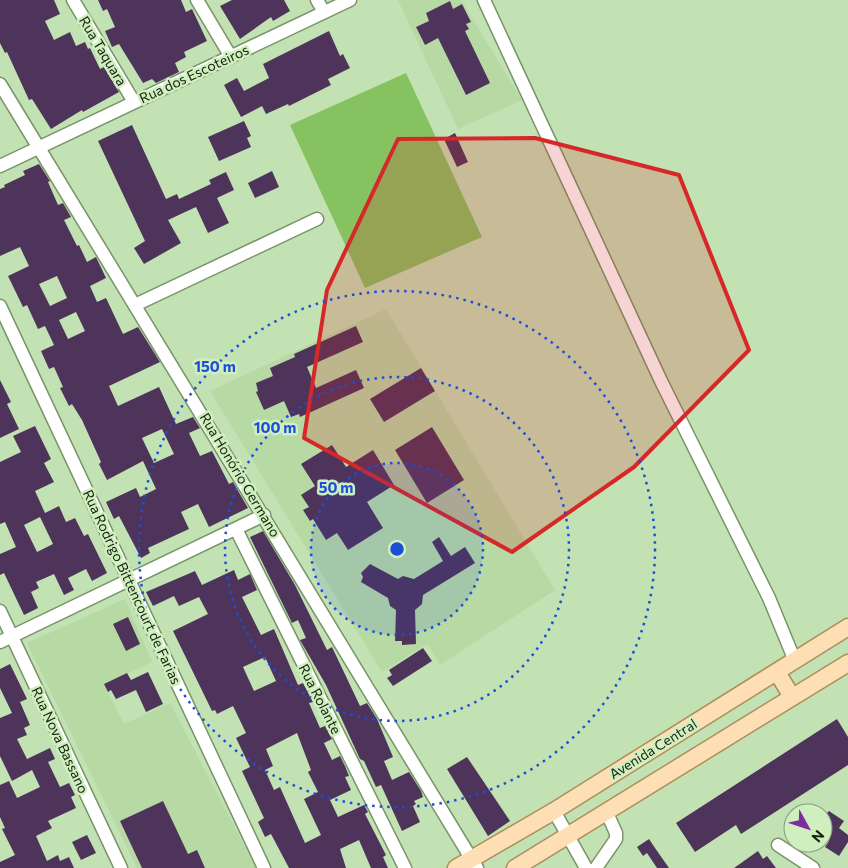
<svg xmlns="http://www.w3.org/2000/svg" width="848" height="868" font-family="Commissioner,sans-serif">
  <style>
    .built { fill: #b7d9a4 }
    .green { fill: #86c260 }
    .building { fill: #4e345a; fill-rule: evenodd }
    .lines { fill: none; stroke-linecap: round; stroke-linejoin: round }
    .minor-casing { stroke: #789468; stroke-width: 15 }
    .major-casing { stroke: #ac8f5b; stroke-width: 19 }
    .minor { stroke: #fff; stroke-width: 12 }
    .major { stroke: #fedfb5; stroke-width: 16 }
    .marked { fill: #d62828; fill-opacity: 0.2; stroke: #d62828; stroke-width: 4; stroke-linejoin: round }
    .ring { fill: none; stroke: #1d4ed8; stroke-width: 2.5; stroke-dasharray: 2.5 5 }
    .labels { text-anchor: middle; stroke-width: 5; stroke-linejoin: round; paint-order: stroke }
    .street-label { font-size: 14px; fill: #172211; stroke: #d0efbf }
    .centre { fill: #1d4ed8; stroke: #d0efbf; stroke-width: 2.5 }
    .ring-label { font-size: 15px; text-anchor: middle; font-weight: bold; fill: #1d4ed8; stroke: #d0efbf; stroke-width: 5; stroke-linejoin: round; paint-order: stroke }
  </style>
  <rect width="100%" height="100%" fill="#c3e2b3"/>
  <g class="built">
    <path d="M398 0H461L522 100 458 129Z"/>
    <path d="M386 309 555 590 440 665 427 644 382 672 210 391Z"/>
    <path d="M125 599 152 662 104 684 124 724 170 703 256 868H137L27 643Z"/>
  </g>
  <path class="green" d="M406 73 482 237 365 288 290 125Z"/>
  <g class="building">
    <path d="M0 0H54L60 14 45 21 54 40 70 32 76 46 85 42 88 49 90 48 100 69 104 67 119 92 83 112 82 110 51 129 32 99 29 100 7 52 5 53 0 43Z"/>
    <path d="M98 0H181L186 12 192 9 207 41 184 52 186 57 175 63 179 72 156 83 152 79 143 83 119 44 112 47 105 31 115 27 107 9 103 11Z"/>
    <path d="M232 0H284L290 11 273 21 271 17 240 39 220 6Z"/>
    <path d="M450 1 453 9 462 4 471 22 466 24 469 29 465 31 490 83 466 95 438 38 425 45 416 27 429 21 426 13Z"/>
    <path d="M329 31 340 56 343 54 350 68 328 79 331 85 289 106 288 104 266 114 262 106 241 117 224 85 237 78 244 91 269 78 263 64Z"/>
    <path d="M244 121 251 136 247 138 251 147 219 161 208 137Z"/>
    <path d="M132 125 166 199 177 194 179 199 211 184 209 180 226 172 234 190 217 198 229 223 208 233 196 207 168 220 181 243 144 264 134 248 145 241 98 141Z"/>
    <path d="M455 133 468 162 457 167 444 139Z"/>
    <path d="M39 164 50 181 48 182 58 205 63 203 71 217 64 220 77 246 79 245 87 262 96 257 106 278 90 286 97 302 106 298 123 334 138 327 160 362 109 386 118 406 159 387 176 424 193 417 200 428 189 433 200 456 212 451 229 484 233 482 248 508 209 527 198 504 181 512 189 529 148 548 150 553 141 558 119 516 114 519 106 502 136 488 140 497 156 489 143 461 107 480 99 464 101 462 82 420 72 404 69 406 60 388 63 387 54 367 49 369 41 351 54 345 45 326 38 329 27 305 23 307 8 276 29 266 20 247 0 256V189L5 187 4 185 25 175 23 171ZM57 276 67 298 50 306 39 284ZM76 312 85 331 68 339 59 320ZM162 429 174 454 154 463 142 438Z"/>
    <path d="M272 171 279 187 255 198 248 183Z"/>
    <path d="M356 326 363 342 307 367 316 388 356 370 364 388 300 417 299 414 291 417 284 401 264 410 256 392 258 391 256 383 273 376 270 368 295 357 294 354Z"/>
    <path d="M421 368 435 391 384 422 370 399Z"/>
    <path d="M0 380 11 402 7 404 19 429 0 438Z"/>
    <path d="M35 426 51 459 44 463 54 482 35 491 45 513 59 506 66 522 75 518 84 536 88 534 107 573 92 581 86 569 68 578 74 590 64 595 54 574 36 582 39 588 31 592 38 608 24 615 4 573 0 575V554L16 547 5 522 0 524V462L21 452 13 436ZM40 517 53 544 37 552 24 525Z"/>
    <path d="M432 427 464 480 427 503 395 450Z"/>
    <path d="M332 445 346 467 373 450 394 485 367 502 383 528 348 550 337 533 326 540 313 519 310 521 303 510 309 507 301 495 315 486 301 464Z"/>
    <path d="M263 531 295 585 327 650 332 647 360 706 367 703 377 719 393 757 384 761 392 780 409 772 421 791 423 797 414 801 416 804 413 806 420 822 402 831 381 785 376 787 364 761 360 759 326 685 300 640 306 638 298 620 292 623 250 537Z"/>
    <path d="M439 537 451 556 465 547 475 563 423 595 422 604 415 610 416 644 402 645V641H395L396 610 390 606 388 598 361 582 363 577 361 573 370 564 398 579 403 576 414 579 443 561 432 542Z"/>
    <path d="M234 570 238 580 250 574 257 590 242 597 261 635 274 629 298 685 303 683 313 702 309 703 320 728 325 726 332 739 324 743 332 760 340 756 345 766 349 776 345 777 351 790 330 800 338 817 364 805 368 812 365 814 386 855 383 857 388 868H371L359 840 340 849 346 868H289L271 834 265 837 258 822 264 818 242 771 250 767 236 738 246 733 233 706 217 714 215 710 212 711 173 631 208 614 199 597 179 606 174 596 153 606 146 592 195 571 202 585ZM265 657 276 681 254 691 243 667ZM297 733 311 770 308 772 318 792 304 799 321 835 305 843 280 787 274 790 265 770 273 766 266 749Z"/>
    <path d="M128 617 140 644 126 651 113 624Z"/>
    <path d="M423 648 432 661 393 686 387 678 392 675 389 670Z"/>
    <path d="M10 664 27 699 20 702 30 725 24 728 27 735 17 739 27 759 50 748 55 759 48 762 60 787 69 783 75 795 71 797 76 808 48 821 52 828 36 836 47 861 58 855 60 861 69 857 74 868H0V862L15 855 2 829 5 828 0 817V785L9 781 17 798 40 787 32 770 12 781 0 756V718L12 713 0 688V669Z"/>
    <path d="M148 672 163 704 146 712 136 690 116 699 111 690 108 692 104 684 127 673 131 680Z"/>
    <path d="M837 719 848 737V765L741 834 736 825 695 852 676 823Z"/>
    <path d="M467 757 510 821 488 836 447 769Z"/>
    <path d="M163 801 188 854 197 850 205 868H142L120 821Z"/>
    <path d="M829 811 844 821 839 828 848 835V842L839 856 825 847 829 841 823 836V812L826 814Z"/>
    <path d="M87 835 96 853 81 860 72 842Z"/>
    <path d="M649 839 655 848 669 868H657L647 853 643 856 637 847Z"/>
    <path d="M758 851 763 859 767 856 776 868H734Z"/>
  </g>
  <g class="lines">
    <defs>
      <g id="minor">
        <path d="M73 0 134 102"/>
        <path d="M197 0 231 57"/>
        <path d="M317 0 324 12"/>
        <path d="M484 0 661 381 769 598 795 661"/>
        <path d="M0 84 477 868"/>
        <path d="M0 166 350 0"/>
        <path d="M135 305 317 219"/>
        <path d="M0 306 264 868"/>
        <path d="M236 529 405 868"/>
        <path d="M0 611 121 868"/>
        <path d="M0 642 264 515"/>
        <path d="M554 811 586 868"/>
        <path d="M778 845 813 868"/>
        <path d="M596 868 616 839V833L607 813"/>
      </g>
      <g id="major">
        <path d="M777 672 792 697"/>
        <path d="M456 868 554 811 848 627"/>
        <path d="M515 868 848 663"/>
      </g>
    </defs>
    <use href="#minor" class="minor-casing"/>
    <use href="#major" class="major-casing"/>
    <use href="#minor" class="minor"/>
    <use href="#major" class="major"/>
  </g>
  <path class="marked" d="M535 138 679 175 749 350 634 467 512 552 304 438 327 290 398 139Z"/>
  <circle cx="397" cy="549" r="86" fill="#1d4ed8" fill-opacity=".12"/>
  <g class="ring">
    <circle cx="397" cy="549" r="86"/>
    <circle cx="397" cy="549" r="172"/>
    <circle cx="397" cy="549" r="258"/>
  </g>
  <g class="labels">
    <g class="street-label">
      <text transform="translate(103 51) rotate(59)" y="5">Rua Taquara</text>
      <text transform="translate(194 74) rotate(-25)" y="5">Rua dos Escoteiros</text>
      <text transform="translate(240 475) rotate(59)" y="5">Rua Honório Germano</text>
      <text transform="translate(132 587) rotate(65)" y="5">Rua Rodrigo Bittencourt de Farias</text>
      <text transform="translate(320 699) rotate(63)" y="5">Rua Rolante</text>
      <text transform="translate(60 740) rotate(65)" y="5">Rua Nova Bassano</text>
      <text transform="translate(653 749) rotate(-32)" y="5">Avenida Central</text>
    </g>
  </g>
  <circle cx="397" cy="549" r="8" class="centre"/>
  <g class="ring-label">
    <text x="215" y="372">150 m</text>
    <text x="275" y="433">100 m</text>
    <text x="336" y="493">50 m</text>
  </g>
  <g transform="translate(808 828) rotate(130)"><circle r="24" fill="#d0efbf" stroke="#869d79"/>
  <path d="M0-4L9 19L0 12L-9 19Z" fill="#7d2d9d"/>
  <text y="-8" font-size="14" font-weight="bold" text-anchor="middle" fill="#172211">N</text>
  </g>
</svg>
